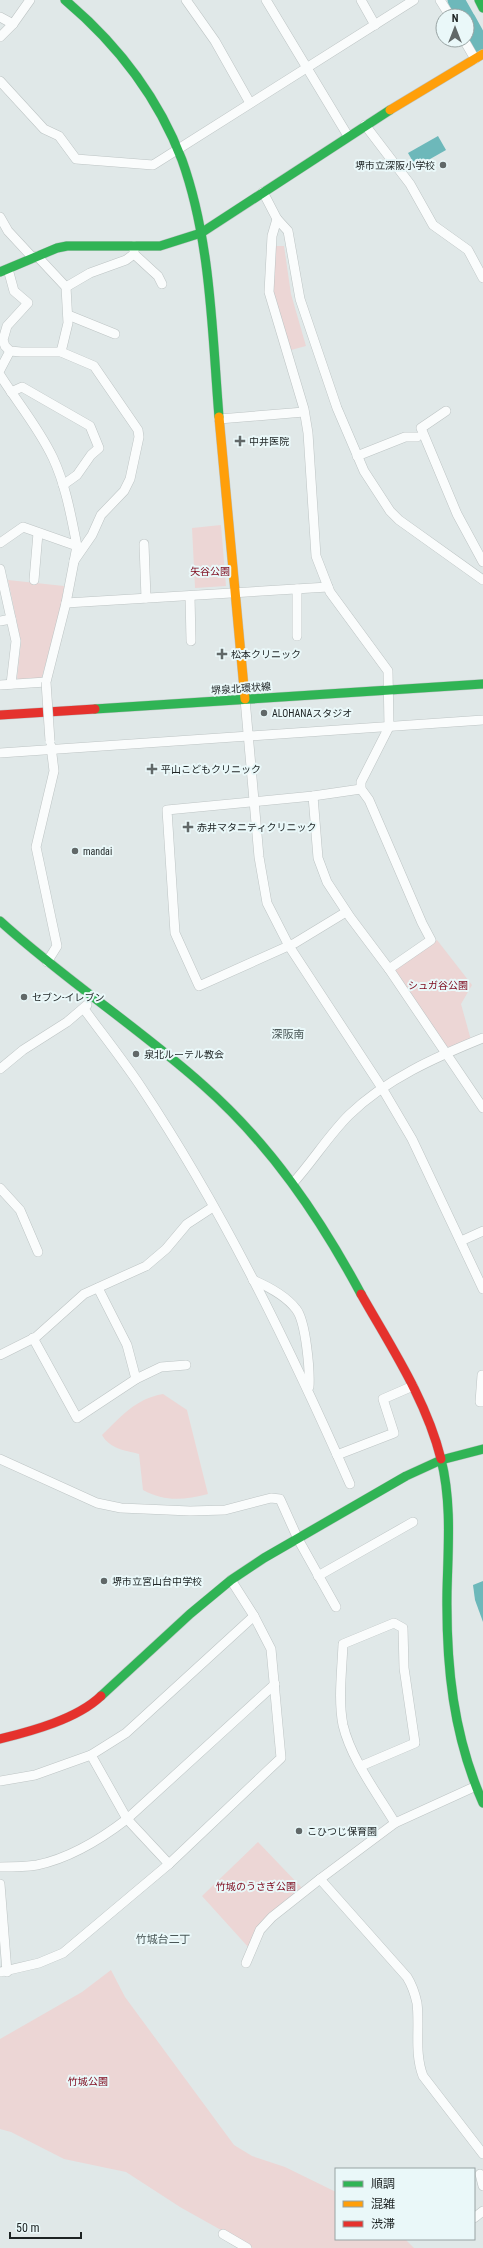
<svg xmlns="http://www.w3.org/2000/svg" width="483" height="2248" font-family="'Roboto Condensed','Noto Sans JP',sans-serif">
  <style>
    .green { fill: #ecd6d5 }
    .water { fill: #6db8ba }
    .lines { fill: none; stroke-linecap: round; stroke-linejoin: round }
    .river { stroke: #6db8ba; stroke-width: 17 }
    .street-casing { stroke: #bdc4c4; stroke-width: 10 }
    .fast-casing { stroke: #bdc4c4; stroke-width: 10 }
    .slow-casing { stroke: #bdc4c4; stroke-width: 10 }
    .jam-casing { stroke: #bdc4c4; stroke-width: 10 }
    .street { stroke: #fafcfc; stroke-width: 9 }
    .fast { stroke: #30b455; stroke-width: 9 }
    .slow { stroke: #ff9f0a; stroke-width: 9 }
    .jam { stroke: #e5322d; stroke-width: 9 }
    .street-bridge-casing { stroke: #bdc4c4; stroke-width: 10; stroke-linecap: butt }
    .street-bridge { stroke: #fafcfc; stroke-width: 9 }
    .poi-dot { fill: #616868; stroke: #eaf8f9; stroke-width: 1.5 }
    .labels { text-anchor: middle; stroke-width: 4; stroke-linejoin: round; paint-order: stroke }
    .poi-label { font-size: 10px; fill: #1d2323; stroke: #eaf8f9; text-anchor: start }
    .park-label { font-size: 10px; fill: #7c0619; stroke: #eaf8f9 }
    .street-label { font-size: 10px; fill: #1d2323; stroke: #eaf8f9 }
    .neighbourhood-label { font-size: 11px; fill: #4a5757; stroke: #eaf8f9 }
  </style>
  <rect width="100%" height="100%" fill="#e0e8e8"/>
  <g class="green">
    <path d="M275 246H284L291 294 306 346 291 350 273 291Z"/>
    <path d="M221 525 226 586 195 588 192 528Z"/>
    <path d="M8 580 64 586 63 602 42 677 38 680 20 681 17 678 21 642Z"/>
    <path d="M437 940 472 985 461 1004 471 1040 452 1048 446 1046 394 970Z"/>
    <path d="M163 1394 187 1410 208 1494C184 1500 165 1502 143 1490L139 1454C124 1450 110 1449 102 1435 122 1416 135 1399 163 1394Z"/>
    <path d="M258 1842 302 1888C279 1907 258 1918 249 1948L202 1896Z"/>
    <path d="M111 1970 125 1997 234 2145 252 2156 285 2167 336 2192V2239H405L414 2248H253L180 2207 126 2172 64 2159 11 2132 0 2129V2039L82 1992Z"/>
  </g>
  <g class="water">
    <path d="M438 136 446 150 416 167 408 153Z"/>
    <path d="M483 1581V1622L475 1600 473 1585Z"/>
  </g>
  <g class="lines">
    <g class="river">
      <path d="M456 0 465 16"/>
      <path d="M467 19 483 48"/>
    </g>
    <defs>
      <g id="street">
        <path d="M186 0 215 41 250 103"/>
        <path d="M266 0 348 136"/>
        <path d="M361 0 375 25"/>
        <path d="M440 0 450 16"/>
        <path d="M0 17 13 24"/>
        <path d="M0 37 13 24 30 0"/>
        <path d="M464 40 475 59"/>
        <path d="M0 81 44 129 59 136 76 159 153 165 414 0"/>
        <path d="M365 125 410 184 433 225 468 250 483 278"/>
        <path d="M263 192 277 219 288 231 300 299 337 408 364 471 390 511 399 520 483 580"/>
        <path d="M0 217 8 231 33 258"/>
        <path d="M277 219 272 236 269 292 304 409 308 433 316 556 330 592 388 671 389 727 361 782V789L369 800 422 923 431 940 389 969"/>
        <path d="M134 254 158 276 162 284"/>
        <path d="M37 256 66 287 68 323 61 352"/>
        <path d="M8 269 14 291 28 303 7 326 3 340 5 346 10 351 21 352H61L94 366 138 430 139 437 130 479 124 491 101 515 92 535 74 561"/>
        <path d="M66 287 90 273 126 260 134 254V246"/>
        <path d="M68 315 115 334"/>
        <path d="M0 370 10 351"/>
        <path d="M0 375C17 402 39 428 53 458 66 486 71 516 77 546"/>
        <path d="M11 392 22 387 90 426 99 448 91 455 77 475 63 485"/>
        <path d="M446 411 421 428 457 514 483 562"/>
        <path d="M219 419 304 412"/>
        <path d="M357 456 405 437H417"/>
        <path d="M0 543 23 527 77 546 66 603 46 682 0 685"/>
        <path d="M144 544 146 598"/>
        <path d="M0 569 16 641 11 684"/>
        <path d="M34 580 38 533"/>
        <path d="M297 589V636"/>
        <path d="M190 596 191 641"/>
        <path d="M66 603 328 587"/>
        <path d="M0 621 11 619"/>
        <path d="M245 699 259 857 267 903 289 946 382 1088 412 1139 483 1289"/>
        <path d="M0 753 483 720"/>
        <path d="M313 796 318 858 327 882 350 917 389 969 483 1108"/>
        <path d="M346 912 295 943 199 986 175 933 167 810 313 796 361 789"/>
        <path d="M47 962 57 946 36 847 54 771 51 746"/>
        <path d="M84 1009C103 1035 123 1060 141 1087 224 1212 290 1348 350 1484"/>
        <path d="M0 1069 23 1050 67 1022 87 1005"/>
        <path d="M293 1183C313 1161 328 1136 349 1115 386 1079 436 1057 483 1038"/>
        <path d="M0 1188 20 1210 38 1252"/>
        <path d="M461 1241 483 1231"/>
        <path d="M253 1280C267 1286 286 1296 296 1309 306 1321 310 1371 309 1387"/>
        <path d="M98 1288 127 1345 136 1379"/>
        <path d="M33 1338 77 1418 136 1379 161 1367 186 1365"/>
        <path d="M0 1355 36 1337 84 1294 146 1266 166 1249 187 1224 213 1207"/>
        <path d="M482 1375 480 1402H483"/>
        <path d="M337 1455 394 1433 383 1399 413 1386"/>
        <path d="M0 1459 97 1503 121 1508 190 1511 225 1510 271 1498 280 1499 298 1539 336 1607"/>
        <path d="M318 1576 413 1522"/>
        <path d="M91 1755 127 1819 169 1864"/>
        <path d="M361 1766 415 1743 404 1668 403 1628 394 1623 343 1644C342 1670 338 1700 343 1725 351 1759 377 1793 395 1823"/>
        <path d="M0 1781 35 1775 91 1755 126 1733 254 1616"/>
        <path d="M0 1867C12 1867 25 1867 37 1865 71 1858 101 1839 127 1819L275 1684"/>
        <path d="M320 1879 407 1977C412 1985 415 1994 417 2003 420 2027 414 2053 423 2076L483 2154"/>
        <path d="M0 1884 7 1972"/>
        <path d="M246 1963 260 1930 272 1917 320 1879 395 1823 474 1787"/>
        <path d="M0 1972 39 1963 63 1953 169 1864 281 1758 271 1649 254 1616 231 1580"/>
        <path d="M480 2174 483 2186"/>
        <path d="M474 2218 483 2211"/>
        <path d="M223 2234 247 2248"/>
      </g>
      <g id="fast">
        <path d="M65 0C116 43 158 97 182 160 211 241 212 332 219 417"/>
        <path d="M479 0 483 8"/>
        <path d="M0 272 57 248 67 246H160L201 233 390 110"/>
        <path d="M95 709 483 684"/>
        <path d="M0 921C65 980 138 1027 203 1085 270 1144 319 1216 361 1294"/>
        <path d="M441 1459C452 1503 448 1548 447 1592 446 1666 453 1735 483 1803"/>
        <path d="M101 1696 190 1614 231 1580 264 1558 406 1476 441 1460 483 1449"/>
      </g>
      <g id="slow">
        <path d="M390 110 483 54"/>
        <path d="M219 417 245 699"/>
      </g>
      <g id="jam">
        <path d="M0 715 95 709"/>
        <path d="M361 1294C391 1347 426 1399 441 1459"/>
        <path d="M0 1739C32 1731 77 1719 101 1696"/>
      </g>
    </defs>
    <use href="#street" class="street-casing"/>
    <use href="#fast" class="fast-casing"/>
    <use href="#slow" class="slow-casing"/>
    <use href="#jam" class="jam-casing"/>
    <use href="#street" class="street"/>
    <use href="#fast" class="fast"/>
    <use href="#slow" class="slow"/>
    <use href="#jam" class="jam"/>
    <defs>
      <path id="street-bridge" d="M46 682 50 741"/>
    </defs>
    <use href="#street-bridge" class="street-bridge-casing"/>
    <use href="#street-bridge" class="street-bridge"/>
  </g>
  <g class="poi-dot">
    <circle cx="443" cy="165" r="4"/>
    <path d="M238 435h4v4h4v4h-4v4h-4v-4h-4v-4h4z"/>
    <path d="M220 648h4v4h4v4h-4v4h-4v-4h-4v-4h4z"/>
    <circle cx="264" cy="713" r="4"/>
    <path d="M150 763h4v4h4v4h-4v4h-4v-4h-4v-4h4z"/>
    <path d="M186 821h4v4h4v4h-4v4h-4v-4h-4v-4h4z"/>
    <circle cx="75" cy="851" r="4"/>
    <circle cx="24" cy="997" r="4"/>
    <circle cx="136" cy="1054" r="4"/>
    <circle cx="104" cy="1581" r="4"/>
    <circle cx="299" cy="1831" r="4"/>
  </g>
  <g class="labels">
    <g class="poi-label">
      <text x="435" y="169" text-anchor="end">堺市立深阪小学校</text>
      <text x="249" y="445">中井医院</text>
      <text x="231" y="658">松本クリニック</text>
      <text x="272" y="717">ALOHANAスタジオ</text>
      <text x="161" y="773">平山こどもクリニック</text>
      <text x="197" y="831">赤井マタニティクリニック</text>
      <text x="83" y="855">mandai</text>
      <text x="32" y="1001">セブン-イレブン</text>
      <text x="144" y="1058">泉北ルーテル教会</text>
      <text x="112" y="1585">堺市立宮山台中学校</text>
      <text x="307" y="1835">こひつじ保育園</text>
    </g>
    <g class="park-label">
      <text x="210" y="575">矢谷公園</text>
      <text x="438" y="989">シュガ谷公園</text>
      <text x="256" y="1890">竹城のうさぎ公園</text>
      <text x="88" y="2085">竹城公園</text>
    </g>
    <g class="street-label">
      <text transform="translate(241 688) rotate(-4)" y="4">堺泉北環状線</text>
    </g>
    <g class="neighbourhood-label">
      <text x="288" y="1038">深阪南</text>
      <text x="163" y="1943">竹城台二丁</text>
    </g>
  </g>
  <rect x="335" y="2168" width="140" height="72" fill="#eaf8f9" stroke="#98a3a3"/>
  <rect x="343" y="2181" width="20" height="6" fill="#30b455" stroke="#98a3a3"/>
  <text x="371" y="2188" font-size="12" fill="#1d2323">順調</text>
  <rect x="343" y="2201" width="20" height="6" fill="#ff9f0a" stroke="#98a3a3"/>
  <text x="371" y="2208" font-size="12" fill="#1d2323">混雑</text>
  <rect x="343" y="2221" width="20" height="6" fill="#e5322d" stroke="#98a3a3"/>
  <text x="371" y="2228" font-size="12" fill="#1d2323">渋滞</text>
  <g transform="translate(455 28)"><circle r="19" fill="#eaf8f9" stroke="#98a3a3"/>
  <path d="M0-3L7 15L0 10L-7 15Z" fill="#616868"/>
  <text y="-6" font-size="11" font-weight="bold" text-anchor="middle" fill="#1d2323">N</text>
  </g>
  <path d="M10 2232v6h71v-6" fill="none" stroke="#1d2323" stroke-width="2"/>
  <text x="16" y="2232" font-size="12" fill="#1d2323" stroke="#eaf8f9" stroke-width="3" paint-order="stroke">50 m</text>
</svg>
